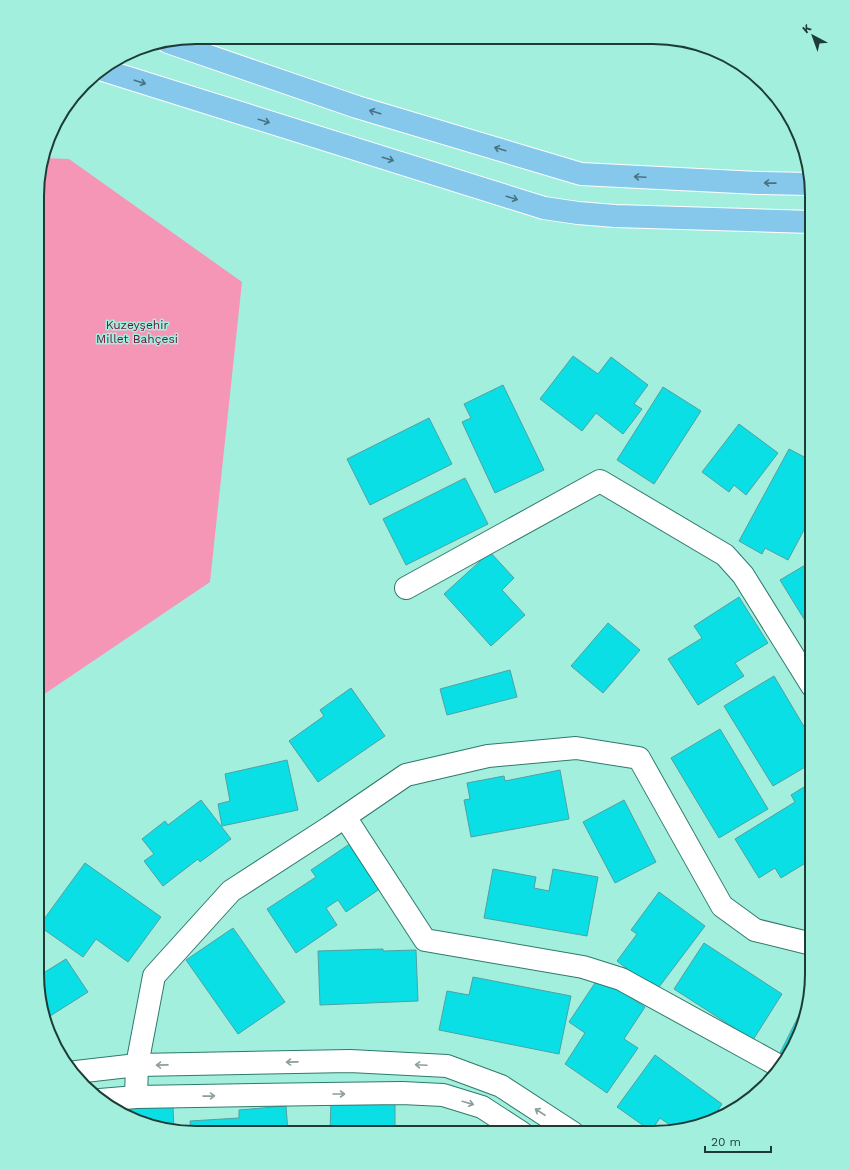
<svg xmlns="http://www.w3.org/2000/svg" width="849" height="1170" font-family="'Work Sans',sans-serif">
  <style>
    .green { fill: #f696b6 }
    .building { fill: #0bdfe6; stroke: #50a0a3 }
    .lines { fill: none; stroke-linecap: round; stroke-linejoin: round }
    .minor-casing { stroke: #2e7a6c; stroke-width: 24 }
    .major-casing { stroke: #fff; stroke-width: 24 }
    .minor { stroke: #fff; stroke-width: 22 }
    .major { stroke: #86c7ec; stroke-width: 22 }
    .oneway { stroke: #47747f }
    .oneway2 { stroke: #8e9e9a }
    .labels { text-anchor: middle; stroke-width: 3; stroke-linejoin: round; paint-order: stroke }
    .park-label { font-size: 12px; fill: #72103e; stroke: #a3efde }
    .rim { fill: none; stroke: #1d3c36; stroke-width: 2 }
  </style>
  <rect width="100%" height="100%" fill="#a3efde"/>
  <path class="green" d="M44 158 69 159 242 282 210 582 37 699 38 175Z"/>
  <g class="building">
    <path d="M573 356 598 374 611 357 648 385 634 404 642 409 623 434 596 413 582 431 540 399Z"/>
    <path d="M503 385 544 470 495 493 462 422 471 418 464 404Z"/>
    <path d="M663 387 701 411 654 484 617 460Z"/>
    <path d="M429 418 452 464 370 505 347 459Z"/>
    <path d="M739 424 778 453 746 495 734 485 729 492 702 472Z"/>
    <path d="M789 449 812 461 809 469 812 471V515L788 560 765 548 762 554 739 541Z"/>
    <path d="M465 478 488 524 406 565 383 519Z"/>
    <path d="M490 552 514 578 502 590 525 615 491 646 444 594Z"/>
    <path d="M812 561V632L780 580Z"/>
    <path d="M739 597 768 643 735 663 744 676 698 705 668 659 702 638 694 626Z"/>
    <path d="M608 623 640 650 603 693 571 666Z"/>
    <path d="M510 670 517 697 447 715 440 689Z"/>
    <path d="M774 676 812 740V763L773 786 724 706Z"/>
    <path d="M351 688 385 736 318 782 289 741 324 716 320 710Z"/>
    <path d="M720 729 768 809 719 838 671 758Z"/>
    <path d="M287 760 298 810 222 826 218 804 230 801 225 774Z"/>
    <path d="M560 770 569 819 471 837 464 800 470 799 467 783 504 776 505 781Z"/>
    <path d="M812 782V859L781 878 775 868 759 878 735 839 795 802 791 795Z"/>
    <path d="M201 800 231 839 200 862 198 859 163 886 144 861 154 854 142 839 165 821 168 825Z"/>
    <path d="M624 800 656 862 615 883 583 822Z"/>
    <path d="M354 841 384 886 346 912 338 900 326 908 337 925 296 953 267 909 316 877 311 870Z"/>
    <path d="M85 863 161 917 128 962 96 939 83 957 39 926Z"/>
    <path d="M493 869 536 877 534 888 549 891 553 869 598 877 587 936 484 918Z"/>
    <path d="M659 892 705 926 656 991 617 961 637 934 631 930Z"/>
    <path d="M233 928 285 1002 238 1034 186 960Z"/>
    <path d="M704 943 782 994 753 1040 674 989Z"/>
    <path d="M383 949V951L416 950 418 1001 320 1005 318 951Z"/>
    <path d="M66 959 88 992 47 1018 37 974V963L39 962 45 972Z"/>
    <path d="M473 977 571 996 559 1054 439 1030 447 991 469 995Z"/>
    <path d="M599 977 645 1007 624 1039 638 1048 607 1093 565 1064 585 1033 569 1022Z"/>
    <path d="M810 993 803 1025 788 1057 780 1053Z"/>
    <path d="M655 1055 722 1104 712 1119 674 1128 660 1118 651 1131 617 1107Z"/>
    <path d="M771 1075 773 1076 756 1095Z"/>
    <path d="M331 1099 395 1100V1132H330Z"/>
    <path d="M173 1106 174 1131 135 1121 111 1107Z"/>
    <path d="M286 1106 288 1132H191L190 1121 239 1118V1110Z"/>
  </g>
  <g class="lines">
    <defs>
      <g id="minor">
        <path d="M406 588 600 481 725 555 743 575 812 686"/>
        <path d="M345 817 425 940 583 967 621 979 781 1067"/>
        <path d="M76 1072 137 1065 350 1061 447 1066 501 1086 573 1133"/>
        <path d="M136 1097 137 1065 154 976 231 891 330 827 406 775 488 756 576 748 639 758 722 906 755 930 812 944"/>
        <path d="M100 1100 136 1097 324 1094 402 1093 443 1095 482 1107 522 1133"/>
      </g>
      <g id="major">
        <path d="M168 42 357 107 581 174 758 183 809 184"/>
        <path d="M103 70 544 208 578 213 615 216 812 222"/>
      </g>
    </defs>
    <use href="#minor" class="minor-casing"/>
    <use href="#major" class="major-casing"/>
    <use href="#minor" class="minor"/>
    <use href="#major" class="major"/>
  </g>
  <defs><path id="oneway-shaft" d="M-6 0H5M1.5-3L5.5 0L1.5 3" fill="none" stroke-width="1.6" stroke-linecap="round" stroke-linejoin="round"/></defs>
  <g class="oneway">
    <use href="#oneway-shaft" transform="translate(140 82) rotate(18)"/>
    <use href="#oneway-shaft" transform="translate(375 112) rotate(-163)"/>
    <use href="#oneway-shaft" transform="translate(264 121) rotate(17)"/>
    <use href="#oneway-shaft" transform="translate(500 149) rotate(-163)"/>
    <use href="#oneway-shaft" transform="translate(388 159) rotate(17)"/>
    <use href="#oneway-shaft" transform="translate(640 177) rotate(-177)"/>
    <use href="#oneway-shaft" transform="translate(770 183) rotate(-179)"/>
    <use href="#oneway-shaft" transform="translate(512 198) rotate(17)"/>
  </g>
  <g class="oneway2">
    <use href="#oneway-shaft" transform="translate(292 1062) rotate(179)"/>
    <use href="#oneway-shaft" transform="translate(162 1065) rotate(179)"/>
    <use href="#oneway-shaft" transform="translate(421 1065) rotate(-177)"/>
    <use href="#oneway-shaft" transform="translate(339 1094)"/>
    <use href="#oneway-shaft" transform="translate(209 1096) rotate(-1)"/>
    <use href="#oneway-shaft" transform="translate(468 1103) rotate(16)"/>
    <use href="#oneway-shaft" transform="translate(540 1112) rotate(-147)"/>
  </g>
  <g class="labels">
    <g class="park-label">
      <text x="137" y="329">Kuzeyşehir<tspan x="137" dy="14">Millet Bahçesi</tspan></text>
    </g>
  </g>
  <path d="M0 0H849V1170H0ZM196 44H653A152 152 0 0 1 805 196V974A152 152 0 0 1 653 1126H196A152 152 0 0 1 44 974V196A152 152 0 0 1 196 44Z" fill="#a3efde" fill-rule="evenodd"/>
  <path class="rim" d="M196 44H653A152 152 0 0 1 805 196V974A152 152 0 0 1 653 1126H196A152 152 0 0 1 44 974V196A152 152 0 0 1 196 44Z"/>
  <g transform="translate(813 36) rotate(319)" stroke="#a3efde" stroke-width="3" paint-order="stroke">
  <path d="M0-3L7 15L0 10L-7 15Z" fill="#1d3c36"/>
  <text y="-6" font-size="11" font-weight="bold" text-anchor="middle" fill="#1d3c36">K</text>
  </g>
  <path d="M705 1146v6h66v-6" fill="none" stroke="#1d3c36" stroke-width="2"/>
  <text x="711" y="1146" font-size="12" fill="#1d3c36" stroke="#a3efde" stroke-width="3" paint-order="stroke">20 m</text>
</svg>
